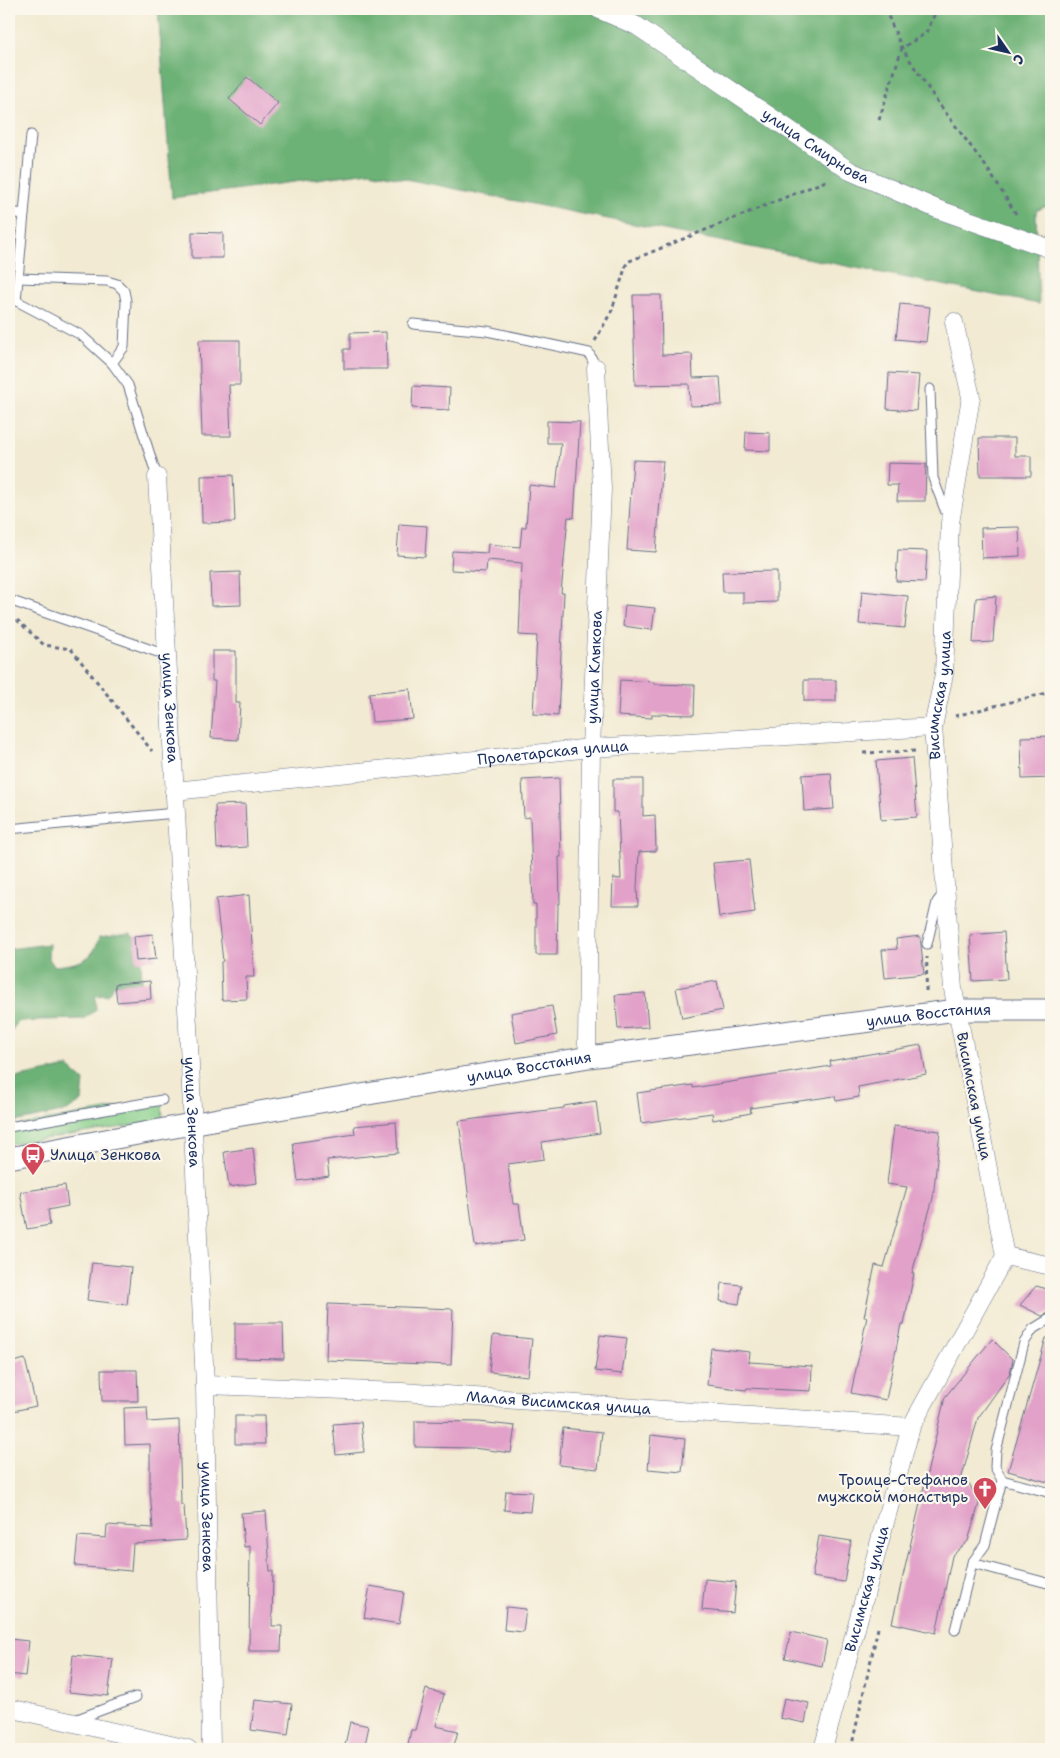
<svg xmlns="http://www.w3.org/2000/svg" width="1060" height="1758" font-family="'Shantell Sans',sans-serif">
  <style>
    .green { fill: #86ce89; stroke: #507e74 }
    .forest { fill: #6cb175; stroke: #44706a }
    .building { fill: #e2a1c9 }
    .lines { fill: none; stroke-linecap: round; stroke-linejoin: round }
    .service-casing { stroke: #667087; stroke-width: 11 }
    .minor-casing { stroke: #667087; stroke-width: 19 }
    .tertiary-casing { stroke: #667087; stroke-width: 23 }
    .path { stroke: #667087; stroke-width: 3; stroke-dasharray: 4 4; stroke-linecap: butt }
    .service { stroke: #fff; stroke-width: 9 }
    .minor { stroke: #fff; stroke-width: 18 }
    .tertiary { stroke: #fff; stroke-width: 21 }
    .labels { text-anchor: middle; stroke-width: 4.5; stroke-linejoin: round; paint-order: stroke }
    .street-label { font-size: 15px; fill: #1b2f5e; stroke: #fbf7ec }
    .poi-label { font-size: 15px; fill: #1b2f5e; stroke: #fbf7ec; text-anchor: start }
  </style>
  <rect width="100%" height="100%" fill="#fbf7ec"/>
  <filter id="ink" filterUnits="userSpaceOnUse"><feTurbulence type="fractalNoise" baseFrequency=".02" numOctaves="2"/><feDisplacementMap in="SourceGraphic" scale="10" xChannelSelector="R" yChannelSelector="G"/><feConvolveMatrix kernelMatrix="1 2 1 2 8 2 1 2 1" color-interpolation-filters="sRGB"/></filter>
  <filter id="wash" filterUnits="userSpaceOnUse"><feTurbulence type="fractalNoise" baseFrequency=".0096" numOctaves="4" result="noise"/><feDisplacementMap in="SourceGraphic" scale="20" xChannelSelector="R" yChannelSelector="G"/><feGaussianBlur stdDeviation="1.12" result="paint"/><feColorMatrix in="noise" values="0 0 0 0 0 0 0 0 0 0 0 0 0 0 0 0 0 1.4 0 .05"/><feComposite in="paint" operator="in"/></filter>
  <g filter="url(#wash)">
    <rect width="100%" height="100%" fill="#f2ead2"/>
    <path class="green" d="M162 1100 163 1121 9 1144V1127Z"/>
    <g class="forest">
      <path d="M158 9H1051V204L1036 211 1039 304 370 172 172 198Z"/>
      <path d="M130 933 134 936 136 961H141L142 982 115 984 107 995 95 996 96 1010 83 1019 38 1020 33 1022 20 1021 13 1028 9 1037V949L49 944 48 957 54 966C76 964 94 962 99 937Z"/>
      <path d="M68 1067 84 1081 82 1101 67 1111 9 1123V1074L15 1078Z"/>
    </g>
    <g id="blocks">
      <g class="building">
        <path d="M247 77 278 103 260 125 229 99Z"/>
        <path d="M192 232 223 233V258H192Z"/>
        <path d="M633 295H661L662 355 692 354 693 378 720 377 722 405 690 406 689 384 635 385Z"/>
        <path d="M900 304 930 307 926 342 896 339Z"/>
        <path d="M386 332 387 369H344V349H350V333Z"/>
        <path d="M199 340H240V385H229L231 436H202Z"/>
        <path d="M889 373 919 375 916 411 887 409Z"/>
        <path d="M413 386 450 388 449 410 412 408Z"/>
        <path d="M547 421 580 422 574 518 568 517 561 593H564L558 716 533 714 537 636 519 635 522 563 487 560 486 572 451 570 452 551 487 553 488 544 520 547 522 527H526L529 485 556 488 561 443H547Z"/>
        <path d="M746 432 770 433V451L745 450Z"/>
        <path d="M979 438H1015V456H1031V476H980Z"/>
        <path d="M633 460 663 461 656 552 627 550Z"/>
        <path d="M888 463 926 464 925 501H897L898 485H887Z"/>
        <path d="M233 475 235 522 202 523 201 476Z"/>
        <path d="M399 524 427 526 425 557 397 555Z"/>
        <path d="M1019 527 1020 556 982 558 981 528Z"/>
        <path d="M898 550 927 551 925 582 896 581Z"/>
        <path d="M777 571V602L743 603V592H723L722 572Z"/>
        <path d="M240 572 241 605 211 606 210 573Z"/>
        <path d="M862 591 908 596 905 628 859 624Z"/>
        <path d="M996 596 993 642 973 643 976 598Z"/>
        <path d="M625 605 655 608 652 630 623 626Z"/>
        <path d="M212 651H236V703H240L238 740 211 738 215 681H212Z"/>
        <path d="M620 680 654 682V684L695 685 694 715 652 714V718L618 716Z"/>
        <rect x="804" y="680" width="32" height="21"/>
        <path d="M410 689 413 719 372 722 369 693Z"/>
        <path d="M1051 736V778L1022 779 1021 737Z"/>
        <path d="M912 758 917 817 881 820 876 761Z"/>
        <path d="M831 773 834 809 804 811 802 775Z"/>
        <path d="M559 778 561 857H559L560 904H558L557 955H536V905H533L530 817 524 818 522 780Z"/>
        <path d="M613 779H643V816L655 815 656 851 639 852 637 888 638 906H612L613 878 621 879 618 812H613Z"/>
        <path d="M245 804 247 847 217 849 215 805Z"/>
        <path d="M749 860 755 912 719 917 713 863Z"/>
        <path d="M249 895 254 977H246L247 999 222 1000 221 962 223 961 216 899Z"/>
        <path d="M1004 932 1007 979 973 981 970 935Z"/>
        <path d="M153 934 156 959 136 961 134 936Z"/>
        <path d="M920 936 924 974 885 978 882 950 897 949 896 939Z"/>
        <path d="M150 981 151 999 117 1002 115 984Z"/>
        <path d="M717 981 723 1010 682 1018 676 988Z"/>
        <path d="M645 993 648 1027 618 1029 615 995Z"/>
        <path d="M552 1006 557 1035 516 1043 511 1013Z"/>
        <path d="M921 1045 926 1074 858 1087 859 1097 836 1101 835 1096 750 1108 751 1113 713 1120 712 1113 641 1123 637 1093 693 1085V1088L831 1066 830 1061Z"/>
        <path d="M596 1101 600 1133 542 1142 544 1159 508 1164 513 1204H519L524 1240 475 1246 459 1121 564 1108V1106Z"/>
        <path d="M396 1122 398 1153 327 1160 329 1176 298 1181 293 1143 355 1134 354 1126Z"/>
        <path d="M894 1126 940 1131 933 1198 912 1273H914L904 1325 901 1324 886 1400 851 1393 867 1317H864L875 1265 884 1267 907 1187 887 1184Z"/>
        <path d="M253 1148 257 1183 229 1187 224 1152Z"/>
        <path d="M65 1185 68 1206 48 1210 50 1225 27 1229 20 1192Z"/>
        <path d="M92 1263 131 1267 127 1305 87 1300Z"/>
        <path d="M722 1283 742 1285 739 1304 720 1301Z"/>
        <path d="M1036 1286 1051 1290V1312L1042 1316 1020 1305Z"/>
        <path d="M328 1304 453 1309 451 1365 326 1360Z"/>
        <path d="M235 1323H283L284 1359 235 1358Z"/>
        <path d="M493 1335 532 1339 528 1376 489 1372Z"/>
        <path d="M600 1335 627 1338 622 1374 595 1371Z"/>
        <path d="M1046 1338H1051V1483L1008 1471Z"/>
        <path d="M992 1339 1013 1360 1010 1373 978 1418 961 1480 969 1483 979 1504 968 1541 952 1556 936 1633 892 1623 945 1397Z"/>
        <path d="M711 1348 750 1352 749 1362 812 1366 811 1391 747 1388 746 1390 707 1385Z"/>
        <path d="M25 1359 36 1406 9 1412V1363Z"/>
        <path d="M101 1370H137L138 1401H102Z"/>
        <path d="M147 1407 148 1422 179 1420 181 1505H184L186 1540 133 1544 131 1571 75 1566 78 1536 106 1538 107 1525 153 1528 150 1491V1444L125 1445 124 1408Z"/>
        <path d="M235 1416H264L265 1444H235Z"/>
        <path d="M415 1421 479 1422 515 1426 511 1453 473 1448 415 1447Z"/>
        <path d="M361 1422 364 1452 336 1455 333 1424Z"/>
        <path d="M563 1428 602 1432 598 1469 559 1465Z"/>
        <path d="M651 1435 685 1439 682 1472 648 1469Z"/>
        <path d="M506 1491 532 1492 530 1512 504 1510Z"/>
        <path d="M266 1511 270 1571H273L272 1626H282L281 1651H249L250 1546 244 1547 241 1513Z"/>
        <path d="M819 1536 851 1541 844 1582 812 1577Z"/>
        <path d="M705 1579 736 1582 733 1613 702 1610Z"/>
        <path d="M370 1586 404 1592 399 1624 364 1618Z"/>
        <path d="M506 1607 526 1609 523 1632 504 1630Z"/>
        <path d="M791 1632 827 1640 822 1666 785 1658Z"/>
        <path d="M9 1639 29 1641 25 1676 9 1674Z"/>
        <path d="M73 1655 113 1659 108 1696 69 1692Z"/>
        <path d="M426 1689 444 1694 436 1726 458 1731 453 1749H407L411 1730H415Z"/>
        <path d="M784 1698 809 1703 805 1723 780 1718Z"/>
        <path d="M255 1700 292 1704 288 1735 251 1730Z"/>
        <path d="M350 1722 369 1726 364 1749 345 1745Z"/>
      </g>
    </g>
  </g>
  <g filter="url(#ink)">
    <use href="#blocks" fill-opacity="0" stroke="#667087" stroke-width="1"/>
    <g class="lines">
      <defs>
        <g id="service">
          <path d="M9 212 24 214 16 301"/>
          <path d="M24 214 31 135"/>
          <path d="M18 278 107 281 117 284 124 291 126 301 124 347 112 363"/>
          <path d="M9 297 81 335 112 363 128 385 157 477"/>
          <path d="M413 324 487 331 589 353 596 368"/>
          <path d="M930 389 933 478 948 518"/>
          <path d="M9 600 166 655"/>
          <path d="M9 829 175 813"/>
          <path d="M927 944 937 902 944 893"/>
          <path d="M9 1127 162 1100"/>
          <path d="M1002 1480 1051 1493"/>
          <path d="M972 1563 985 1545 1002 1480 995 1467 996 1451 1024 1343 1033 1329 1051 1318"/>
          <path d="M955 1630 972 1563 1051 1584"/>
          <path d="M75 1720 136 1697"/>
        </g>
        <g id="minor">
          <path id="s1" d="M598 9 637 26 850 171 937 209 1051 249"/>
          <path id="s2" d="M157 477 189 1044 205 1385 211 1749"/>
          <path id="s3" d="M174 791 591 748 933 727"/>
          <path id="s4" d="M589 1057 587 1043 591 748 602 489 596 368"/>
          <path d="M1005 1256 1051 1266"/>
          <path id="s5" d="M205 1385 402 1392 911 1427"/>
          <path d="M9 1708 188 1749"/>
          <path id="s6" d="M823 1749 911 1427 1005 1256 953 989 933 727 944 674 950 523 971 397 954 322"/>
        </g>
        <g id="tertiary">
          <path id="s7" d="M9 1158 218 1119 589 1057 957 1010H1051"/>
        </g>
      </defs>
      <use href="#service" class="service-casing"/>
      <use href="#minor" class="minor-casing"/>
      <use href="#tertiary" class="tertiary-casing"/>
      <g class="path">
        <path d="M885 9 902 48 934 97 987 168 1018 217"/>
        <path d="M879 120 902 48 926 33 937 9"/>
        <path d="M595 341 612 310 627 262 828 180"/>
        <path d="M17 620 44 645 71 649 152 751"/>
        <path d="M955 716 1051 692"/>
        <path d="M863 753 917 751"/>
        <path d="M926 991 927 957"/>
        <path d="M851 1749 878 1628"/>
      </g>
      <use href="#service" class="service"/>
      <use href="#minor" class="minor"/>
      <use href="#tertiary" class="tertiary"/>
    </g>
  </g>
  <defs>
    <symbol id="bus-pin" viewBox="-11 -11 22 30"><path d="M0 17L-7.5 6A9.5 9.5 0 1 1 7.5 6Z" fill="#d1495b" stroke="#fbf7ec"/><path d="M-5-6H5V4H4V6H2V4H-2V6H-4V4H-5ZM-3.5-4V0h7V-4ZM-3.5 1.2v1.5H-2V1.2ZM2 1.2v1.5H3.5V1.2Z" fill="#fff"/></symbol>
    <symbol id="church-pin" viewBox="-11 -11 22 30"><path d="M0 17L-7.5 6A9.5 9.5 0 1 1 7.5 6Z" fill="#d1495b" stroke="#fbf7ec"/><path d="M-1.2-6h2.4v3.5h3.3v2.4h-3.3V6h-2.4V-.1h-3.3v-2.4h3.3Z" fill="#fff"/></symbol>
  </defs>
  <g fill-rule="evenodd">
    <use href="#bus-pin" x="19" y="1141" width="28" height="38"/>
    <use href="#church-pin" x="971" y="1475" width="28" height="38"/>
  </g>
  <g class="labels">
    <g class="street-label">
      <text dy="5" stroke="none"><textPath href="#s1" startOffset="258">улица Смирнова</textPath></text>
      <text dy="5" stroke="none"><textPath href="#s4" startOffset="390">улица Клыкова</textPath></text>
      <text dy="5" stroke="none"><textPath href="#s6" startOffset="1096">Висимская улица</textPath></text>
      <text dy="5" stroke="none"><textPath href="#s2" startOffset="231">улица Зенкова</textPath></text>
      <text dy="5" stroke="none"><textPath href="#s3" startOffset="381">Пролетарская улица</textPath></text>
      <text dy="5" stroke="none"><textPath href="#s7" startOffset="931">улица Восстания</textPath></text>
      <text dy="5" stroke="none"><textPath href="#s7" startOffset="528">улица Восстания</textPath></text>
      <text transform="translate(974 1096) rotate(79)" y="5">Висимская улица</text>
      <text dy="5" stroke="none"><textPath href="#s2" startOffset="636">улица Зенкова</textPath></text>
      <text dy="5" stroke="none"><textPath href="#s5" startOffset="354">Малая Висимская улица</textPath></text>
      <text dy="5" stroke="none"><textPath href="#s2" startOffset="1041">улица Зенкова</textPath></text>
      <text dy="5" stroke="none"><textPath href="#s6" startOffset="166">Висимская улица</textPath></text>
    </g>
    <g class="poi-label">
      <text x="50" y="1160">Улица Зенкова</text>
      <text x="968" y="1485" text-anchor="end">Троице-Стефанов<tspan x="968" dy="17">мужской монастырь</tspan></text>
    </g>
  </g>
  <rect width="1060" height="1758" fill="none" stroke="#fbf7ec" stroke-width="30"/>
  <g transform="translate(1008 52) rotate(124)" stroke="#fbf7ec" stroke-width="4" paint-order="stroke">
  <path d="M0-4L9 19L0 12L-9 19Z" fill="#1b2f5e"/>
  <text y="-8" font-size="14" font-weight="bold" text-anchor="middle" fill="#1b2f5e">С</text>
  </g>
</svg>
